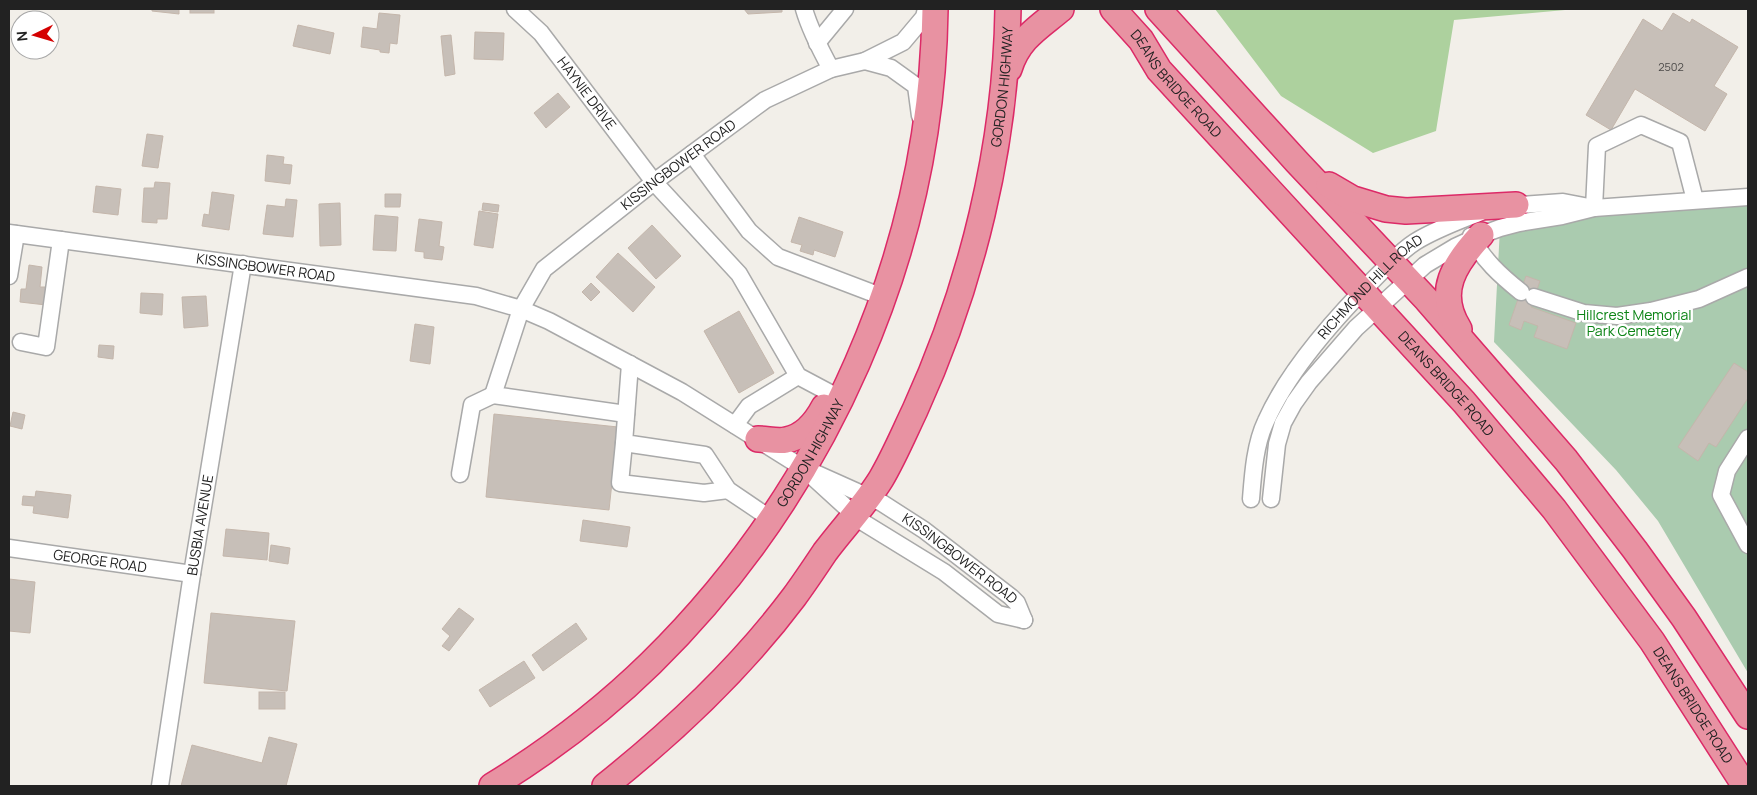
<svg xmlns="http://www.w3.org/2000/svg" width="1757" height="795" font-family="Manrope,sans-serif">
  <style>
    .forest { fill: #add19e }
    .cemetery { fill: #aacbaf }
    .building { fill: #c7bfb8; stroke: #c4b6ab }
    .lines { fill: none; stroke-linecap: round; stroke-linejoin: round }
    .minor-casing { stroke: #a9a9a9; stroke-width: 19 }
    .highway-casing { stroke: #dc2a67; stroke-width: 28 }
    .minor { stroke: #fff; stroke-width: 16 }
    .highway { stroke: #e892a2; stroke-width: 25 }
    .labels { text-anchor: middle; stroke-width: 5; stroke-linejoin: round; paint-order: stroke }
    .number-label { font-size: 11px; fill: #4b4948 }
    .street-label { font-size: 14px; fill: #222; stroke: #fff }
    .park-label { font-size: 14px; fill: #0c8416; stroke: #fff }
  </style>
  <rect width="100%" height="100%" fill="#f2efe9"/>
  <path class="forest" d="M1215 9H1576L1454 20 1436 131 1373 153 1281 96Z"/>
  <path class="cemetery" d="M1748 197V673L1658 521 1616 470 1494 342 1500 228Z"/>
  <g class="building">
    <path d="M152 9H179V14L152 11Z"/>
    <rect x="190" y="9" width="24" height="4"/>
    <path d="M744 9H782V12L748 14Z"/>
    <path d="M379 13 400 15 397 44 390 43 389 53 380 52V50L361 47 363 27 377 29Z"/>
    <path d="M1673 13 1690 23 1692 19 1738 47 1714 86 1727 94 1705 131 1635 89 1611 130 1586 115 1643 19 1662 31Z"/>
    <path d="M298 25 334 33 330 54 293 46Z"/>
    <path d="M475 32 504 33 503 60 474 59Z"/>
    <path d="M451 35 455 74 445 76 441 36Z"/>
    <path d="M558 93 570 107 546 128 534 113Z"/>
    <path d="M147 134 163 136 158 168 142 166Z"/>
    <path d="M267 155 284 157 283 164 292 165 290 184 265 181Z"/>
    <path d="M155 182 170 183 167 219H157V223L142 222 144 188H154Z"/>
    <path d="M96 186 121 189 118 215 93 212Z"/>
    <path d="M212 192 234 195 229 230 202 226 204 214 209 215Z"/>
    <path d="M385 194H401L400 207H385Z"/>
    <path d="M286 199 297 200 293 237 263 234 267 205 285 207Z"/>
    <path d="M340 203 341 245 320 246 319 204Z"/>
    <path d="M483 203 499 205 498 212 482 210Z"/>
    <path d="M479 211 498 214 493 248 474 245Z"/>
    <path d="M375 215 398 217 396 251 373 250Z"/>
    <path d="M799 217 843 232 835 257 814 250 813 255 800 251 802 245 791 242Z"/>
    <path d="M419 219 442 222 439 246 444 247 442 260 424 258V252L415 251Z"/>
    <path d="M652 225 681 256 656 279 628 248Z"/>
    <path d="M618 253 655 287 633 312 596 277Z"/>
    <path d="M29 265 42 267 40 287H48L46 305 20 302 21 289H26Z"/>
    <path d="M1526 276 1540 281 1531 307 1576 323 1567 349 1534 337 1538 326 1524 321 1521 330 1509 325Z"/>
    <path d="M591 283 600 292 591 301 582 292Z"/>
    <path d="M141 293 163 294 162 315 140 313Z"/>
    <path d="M206 296 208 326 184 328 182 297Z"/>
    <path d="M739 311 774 373 739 393 704 331Z"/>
    <path d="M415 324 434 327 430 364 410 361Z"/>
    <path d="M99 345 114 346 113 359 98 357Z"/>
    <path d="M1734 363 1748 372V398L1716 447 1709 443 1698 461 1678 447Z"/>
    <path d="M13 412 25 415 22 429 10 426Z"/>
    <path d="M494 414 618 427 609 510 486 497Z"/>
    <path d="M36 491 71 495 68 518 33 513 34 506 22 505 23 496 35 497Z"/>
    <path d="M583 520 630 527 627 547 580 541Z"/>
    <path d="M226 529 269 533 267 560 223 556Z"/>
    <path d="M271 545 290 548 288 564 269 561Z"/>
    <path d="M9 579 35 582 30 633 9 631Z"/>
    <path d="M459 608 474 619 449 651 442 646 450 636 442 629Z"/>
    <path d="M211 613 295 621 287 691 204 683Z"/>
    <path d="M576 623 587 639 543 671 532 655Z"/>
    <path d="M524 661 535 678 490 707 479 690Z"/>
    <rect x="259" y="692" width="26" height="17"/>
    <path d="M269 737 297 744 286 786H181L192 745 262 763Z"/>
  </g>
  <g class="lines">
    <defs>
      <g id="minor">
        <path id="s1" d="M515 9 541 33 654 182 739 274 798 376 830 393"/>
        <path d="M804 9C810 30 820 49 831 69"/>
        <path d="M817 43 845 9"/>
        <path d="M865 61 891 68 916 86 920 116"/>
        <path d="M692 154 749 231 778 257 883 297"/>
        <path d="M1507 206 1563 202 1589 207"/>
        <path d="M1594 208 1597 146 1641 125 1680 142 1695 200"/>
        <path id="s2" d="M9 233 476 296 521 309 549 321 682 392 803 468 861 521 944 572 998 614 1024 620"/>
        <path d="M1471 236C1482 259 1501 276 1521 292"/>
        <path d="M9 276 16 234"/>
        <path d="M1534 297 1584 313 1617 316 1651 311 1699 299 1748 277"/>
        <path d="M21 342 46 347 61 240"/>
        <path d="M630 364 624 443 705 455 728 490 771 519"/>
        <path id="s3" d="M626 414 493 395 521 309 544 269 654 182 765 100 831 69 865 61 903 42 924 17 926 9"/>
        <path d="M735 425 749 406 798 376"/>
        <path d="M1748 438 1727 471 1721 495 1748 545"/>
        <path d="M624 443 620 483 704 493 728 490"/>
        <path id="s4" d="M815 473 882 503 924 530 1011 597 1017 603 1024 620"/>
        <path d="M460 474 472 405 493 395"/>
        <path id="s5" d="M1251 499C1253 473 1255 444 1266 421 1289 369 1336 317 1376 277 1388 265 1401 251 1415 242 1436 229 1459 221 1481 212"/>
        <path d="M1271 499 1277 444 1283 423 1294 403 1309 382 1356 328 1425 265 1455 247 1481 235 1500 228 1519 223 1562 216 1594 208 1748 197"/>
        <path id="s6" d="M9 548 192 574"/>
        <path id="s7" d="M160 786 192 574 243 264"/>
      </g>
      <g id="highway">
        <path id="s8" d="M1113 9 1141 40 1159 70 1464 402 1554 509 1652 641 1745 786"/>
        <path d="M1158 9 1297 162 1427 300 1566 460 1635 550 1684 618 1748 716"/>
        <path d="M1009 69C1018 39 1038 28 1061 9"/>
        <path d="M1329 185 1353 199 1386 209 1406 211 1516 205"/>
        <path d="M1459 329C1435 292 1455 263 1481 235"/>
        <path d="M758 439C767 439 778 442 786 440 804 437 816 422 824 407"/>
        <path id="s9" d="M492 786C549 751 603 710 651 663 825 492 932 253 935 9"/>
        <path id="s10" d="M605 786C675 730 740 669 794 597 805 582 815 567 825 552 843 528 865 505 881 479 894 457 904 433 915 410 972 285 1006 146 1008 9"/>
      </g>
    </defs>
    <use href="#minor" class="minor-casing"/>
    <use href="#highway" class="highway-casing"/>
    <use href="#minor" class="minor"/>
    <use href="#highway" class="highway"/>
  </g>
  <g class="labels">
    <g class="number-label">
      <text x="1671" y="71">2502</text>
    </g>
    <g class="street-label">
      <text dy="5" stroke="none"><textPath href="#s8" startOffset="98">DEANS BRIDGE ROAD</textPath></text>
      <text dy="5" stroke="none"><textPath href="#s10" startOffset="828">GORDON HIGHWAY</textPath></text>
      <text dy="5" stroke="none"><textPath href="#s1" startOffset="111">HAYNIE DRIVE</textPath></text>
      <text dy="5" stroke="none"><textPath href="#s3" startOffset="441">KISSINGBOWER ROAD</textPath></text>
      <text dy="5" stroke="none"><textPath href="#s2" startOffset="259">KISSINGBOWER ROAD</textPath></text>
      <text dy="5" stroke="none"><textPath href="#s5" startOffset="251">RICHMOND HILL ROAD</textPath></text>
      <text dy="5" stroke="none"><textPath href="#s8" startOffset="502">DEANS BRIDGE ROAD</textPath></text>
      <text dy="5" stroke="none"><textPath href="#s9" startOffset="466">GORDON HIGHWAY</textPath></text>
      <text dy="5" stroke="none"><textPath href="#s7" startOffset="264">BUSBIA AVENUE</textPath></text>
      <text dy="5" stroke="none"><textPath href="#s4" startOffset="169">KISSINGBOWER ROAD</textPath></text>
      <text dy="5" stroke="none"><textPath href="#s6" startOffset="92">GEORGE ROAD</textPath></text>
      <text dy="5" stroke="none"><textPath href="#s8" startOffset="908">DEANS BRIDGE ROAD</textPath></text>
    </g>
    <g class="park-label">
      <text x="1634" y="320">Hillcrest Memorial<tspan x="1634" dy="16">Park Cemetery</tspan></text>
    </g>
  </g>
  <rect width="1757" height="795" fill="none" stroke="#222222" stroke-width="20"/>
  <g transform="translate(35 35) rotate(265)"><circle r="24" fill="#ffffff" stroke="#a7a7a7"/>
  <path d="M0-4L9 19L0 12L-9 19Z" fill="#d40000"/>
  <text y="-8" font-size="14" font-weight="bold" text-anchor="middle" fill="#222222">N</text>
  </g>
</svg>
